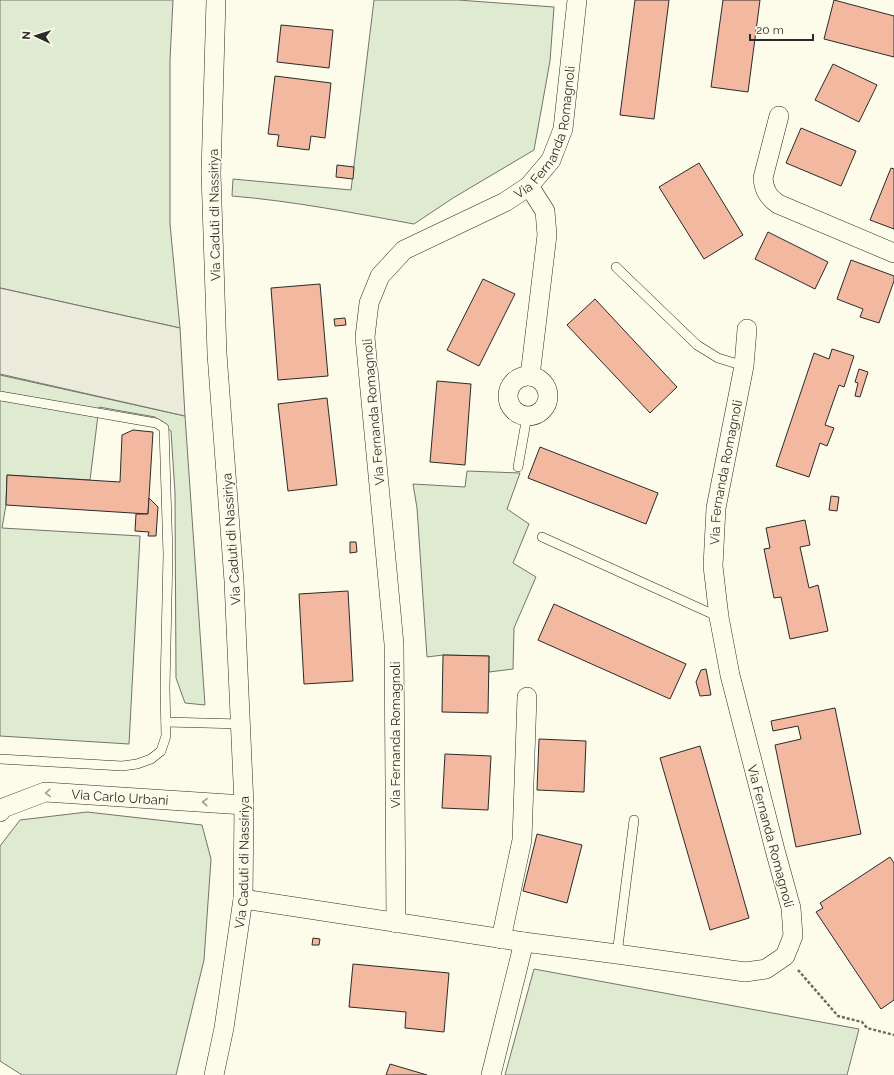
<svg xmlns="http://www.w3.org/2000/svg" width="894" height="1075" font-family="Raleway,sans-serif">
  <style>
    .green { fill: #deebd1; stroke: #74746e }
    .parking { fill: #eceadb; stroke: #74746e }
    .building { fill: #f2b8a0; stroke: #2b2b2b }
    .lines { fill: none; stroke-linecap: round; stroke-linejoin: round }
    .lane-casing { stroke: #2b2b2b; stroke-width: 10 }
    .street-casing { stroke: #2b2b2b; stroke-width: 20 }
    .path { stroke: #6a6964; stroke-width: 2.5; stroke-dasharray: 3 2; stroke-linecap: butt }
    .lane { stroke: #fdfbea; stroke-width: 9 }
    .street { stroke: #fdfbea; stroke-width: 19 }
    .oneway { stroke: #9e9d94 }
    .labels { text-anchor: middle; stroke-width: 3; stroke-linejoin: round; paint-order: stroke }
    .street-label { font-size: 13px; fill: #2b2b2b; stroke: #fdfbea }
  </style>
  <rect width="100%" height="100%" fill="#fdfbea"/>
  <g class="green">
    <path d="M0 0H173L170 60V224L180 328 0 288Z"/>
    <path d="M374 0H458L554 7 550 61 534 150 453 198 414 224C354 213 293 201 232 196L233 179 351 190Z"/>
    <path d="M0 375 185 416 205 705 185 703 176 678 175 493 171 431 155 417 99 407 90 480 7 475 6 505 2 528 140 536 129 744 0 736Z"/>
    <path d="M467 471 520 473 507 509 529 524 513 563 536 577 514 628 513 669 489 672V656L443 655 427 657 417 508 413 484 465 487Z"/>
    <path d="M87 812 202 825 211 859 204 960 176 1075H22L0 1061V846L20 820Z"/>
    <path d="M534 969 859 1029 847 1075H505Z"/>
  </g>
  <path class="parking" d="M0 288 180 328 185 416 0 374Z"/>
  <g class="building">
    <path d="M635 0H669L654 119 620 115Z"/>
    <path d="M723 0H760L748 92 711 87Z"/>
    <path d="M834 0 894 16V57L824 39Z"/>
    <path d="M281 25 333 30 329 68 277 62Z"/>
    <path d="M833 64 877 85 859 122 815 100Z"/>
    <path d="M275 76 331 83 325 138 311 136 309 150 277 146 279 135 268 134Z"/>
    <path d="M801 128 856 151 841 186 786 163Z"/>
    <path d="M699 163 743 235 704 259 659 187Z"/>
    <path d="M337 165 354 167 353 179 336 177Z"/>
    <path d="M891 168 894 169V229L870 220Z"/>
    <path d="M768 232 828 262 815 289 755 259Z"/>
    <path d="M851 260 894 276V281L879 323 860 317 863 309 837 299Z"/>
    <path d="M483 279 515 294 479 366 447 350Z"/>
    <path d="M320 284 328 376 278 380 271 288Z"/>
    <path d="M595 299 677 387 650 413 567 325Z"/>
    <path d="M345 318 346 325 335 326 334 319Z"/>
    <path d="M832 349 854 356 844 387 839 385 825 425 834 428 827 446 820 443 809 477 776 466 814 353 829 359Z"/>
    <path d="M859 369 868 372 860 397 855 396 858 383 855 382Z"/>
    <path d="M437 381 471 384 465 465 430 462Z"/>
    <path d="M327 398 337 485 288 491 278 404Z"/>
    <path d="M133 430 153 432 148 514 6 505 7 475 120 482 122 435Z"/>
    <path d="M540 447 658 493 646 524 528 478Z"/>
    <path d="M831 496 839 497 837 511 829 510Z"/>
    <path d="M149 498 158 507 156 536H148L149 532 135 531 136 514H148Z"/>
    <path d="M805 520 810 545 800 547 809 588 818 585 828 631 790 639 781 597 774 598 764 549 770 548 766 528Z"/>
    <path d="M350 542H356L357 552 350 553Z"/>
    <path d="M348 591 353 681 304 684 299 594Z"/>
    <path d="M554 604 686 664 670 699 538 640Z"/>
    <path d="M443 655 489 656 488 713 442 712Z"/>
    <path d="M706 669 711 695 700 696 696 682 701 670Z"/>
    <path d="M835 708 861 834 796 847 775 745 801 739 798 726 773 731 771 721Z"/>
    <path d="M539 739 586 741 584 792 537 790Z"/>
    <path d="M700 746 749 918 710 930 660 758Z"/>
    <path d="M445 754 491 756 488 810 442 808Z"/>
    <path d="M537 834 582 845 567 903 523 891Z"/>
    <path d="M890 857 894 863V1000L881 1009 816 912 823 908 820 903Z"/>
    <path d="M313 938 320 939 319 945H312Z"/>
    <path d="M353 964 449 973 444 1032 405 1028 406 1012 349 1007Z"/>
    <path d="M390 1064 427 1075H386Z"/>
  </g>
  <g class="lines">
    <defs>
      <g id="lane">
        <path d="M616 267 697 345 718 358 744 366"/>
        <path d="M0 396 156 423 164 428 168 554 165 688 166 736 161 751 151 759 137 764 122 766 0 759"/>
        <path d="M518 467 527 416"/>
        <path d="M542 537 719 617"/>
        <path d="M166 722 241 724"/>
        <path d="M617 954 634 820"/>
      </g>
      <g id="street">
        <path d="M779 116 763 178C764 190 768 197 778 204L894 253"/>
        <path d="M529 186 545 211 547 235 530 376"/>
        <circle cx="528" cy="396" r="20"/>
        <path id="s1" d="M0 812 3 808 45 792 244 805"/>
        <path id="s2" d="M243 899 524 942 617 954 745 972 766 969 785 956 793 936 791 908 775 850 730 675 719 617 713 566 716 508 744 366 747 329"/>
        <path id="s3" d="M396 923 394 644 365 337 369 303 380 276 404 250 505 202 529 186 551 160 563 129 577 0"/>
        <path d="M501 939 522 840 527 697"/>
        <path id="s4" d="M214 1075 224 1028 243 899 244 805 234 581 217 354 211 173 216 0"/>
        <path d="M491 1075 524 942"/>
      </g>
    </defs>
    <use href="#lane" class="lane-casing"/>
    <use href="#street" class="street-casing"/>
    <path class="path" d="M798 970 838 1016 862 1022 867 1028 894 1035"/>
    <use href="#lane" class="lane"/>
    <use href="#street" class="street"/>
  </g>
  <defs><path id="oneway-chevron" d="M-2-3.5L2.5 0L-2 3.5" fill="none" stroke-width="1.6" stroke-linecap="round" stroke-linejoin="round"/></defs>
  <g class="oneway">
    <use href="#oneway-chevron" transform="translate(48 793) rotate(176)"/>
    <use href="#oneway-chevron" transform="translate(205 802) rotate(-176)"/>
  </g>
  <g class="labels">
    <g class="street-label">
      <text dy="5" stroke="none"><textPath href="#s3" startOffset="884">Via Fernanda Romagnoli</textPath></text>
      <text transform="translate(214 215) rotate(-91)" y="5">Via Caduti di Nassiriya</text>
      <text transform="translate(373 412) rotate(-95)" y="5">Via Fernanda Romagnoli</text>
      <text dy="5" stroke="none"><textPath href="#s2" startOffset="1047">Via Fernanda Romagnoli</textPath></text>
      <text transform="translate(231 539) rotate(-94)" y="5">Via Caduti di Nassiriya</text>
      <text transform="translate(395 735) rotate(-90)" y="5">Via Fernanda Romagnoli</text>
      <text dy="5" stroke="none"><textPath href="#s1" startOffset="125">Via Carlo Urbani</textPath></text>
      <text transform="translate(771 836) rotate(75)" y="5">Via Fernanda Romagnoli</text>
      <text dy="5" stroke="none"><textPath href="#s4" startOffset="215">Via Caduti di Nassiriya</textPath></text>
    </g>
  </g>
  <g transform="translate(36 36) rotate(274)" stroke="#fdfbea" stroke-width="3" paint-order="stroke">
  <path d="M0-3L7 15L0 10L-7 15Z" fill="#2b2b2b"/>
  <text y="-6" font-size="11" font-weight="bold" text-anchor="middle" fill="#2b2b2b">N</text>
  </g>
  <path d="M750 34v6h63v-6" fill="none" stroke="#2b2b2b" stroke-width="2"/>
  <text x="756" y="34" font-size="12" fill="#2b2b2b" stroke="#fdfbea" stroke-width="3" paint-order="stroke">20 m</text>
</svg>
